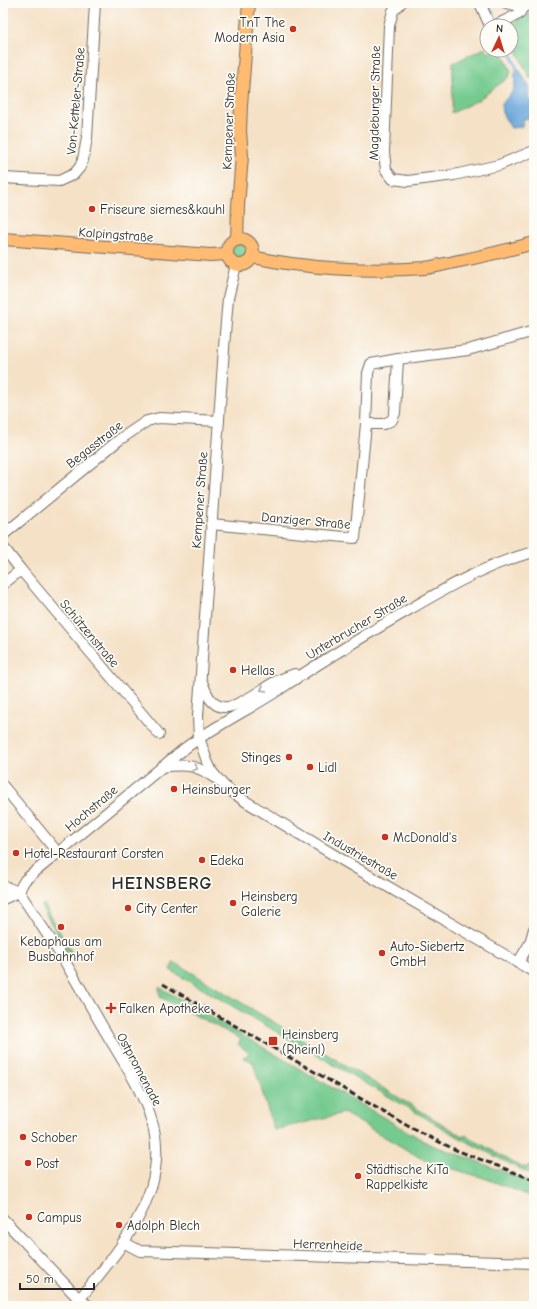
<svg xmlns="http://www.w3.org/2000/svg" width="537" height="1309" font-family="'Comic Neue',sans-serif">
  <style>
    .green { fill: #74ca8f; stroke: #507a5d }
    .water { fill: #67a6da; stroke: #496882 }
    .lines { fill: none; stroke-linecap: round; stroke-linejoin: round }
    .stream { stroke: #67a6da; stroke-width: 3 }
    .minor-casing { stroke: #726b61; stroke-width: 12 }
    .major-casing { stroke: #726b61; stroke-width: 14 }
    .minor { stroke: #fff; stroke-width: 10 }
    .major { stroke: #ffbb71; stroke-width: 12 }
    .rail { stroke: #2b2b2b; stroke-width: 3; stroke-dasharray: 6 3; stroke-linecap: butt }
    .oneway { stroke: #a0a0a0 }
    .poi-dot { fill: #c8321e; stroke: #fdfcf7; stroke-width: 1.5 }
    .labels { text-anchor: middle; stroke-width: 3.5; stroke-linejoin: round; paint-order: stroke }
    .poi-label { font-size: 13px; fill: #2b2b2b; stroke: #fdfcf7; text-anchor: start }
    .street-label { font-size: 13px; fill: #2b2b2b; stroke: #fdfcf7 }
    .district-label { font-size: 17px; font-weight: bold; letter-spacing: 1px; fill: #2b2b2b; stroke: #fdfcf7 }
  </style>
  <rect width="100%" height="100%" fill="#fdfcf7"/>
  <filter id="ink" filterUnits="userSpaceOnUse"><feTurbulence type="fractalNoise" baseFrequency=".025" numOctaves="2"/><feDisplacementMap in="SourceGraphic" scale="8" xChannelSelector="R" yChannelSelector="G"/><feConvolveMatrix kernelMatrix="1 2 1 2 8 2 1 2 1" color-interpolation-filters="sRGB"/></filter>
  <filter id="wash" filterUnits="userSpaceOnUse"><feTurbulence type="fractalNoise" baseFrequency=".012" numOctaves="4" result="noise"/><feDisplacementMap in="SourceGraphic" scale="16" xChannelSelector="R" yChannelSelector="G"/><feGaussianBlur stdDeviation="0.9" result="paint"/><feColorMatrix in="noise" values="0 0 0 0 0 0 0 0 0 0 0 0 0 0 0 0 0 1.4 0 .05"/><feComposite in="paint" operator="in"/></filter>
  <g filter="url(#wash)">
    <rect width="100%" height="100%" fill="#f5e1c6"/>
    <g class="green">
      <path d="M534 12V77L530 79 511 38V26H506Z"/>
      <path d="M485 48 488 53 494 50H501L511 71 509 77 478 100 452 113 453 63Z"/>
      <circle cx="240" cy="253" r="9"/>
      <path d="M44 904 72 953 69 954 41 906Z"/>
      <path d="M174 962 464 1137 465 1135 521 1167H528L534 1165V1175L518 1168 462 1139 170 970Z"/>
      <path d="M159 987 431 1145 466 1157 534 1184V1198L487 1179 424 1160 344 1113 274 1130 253 1062 243 1057 250 1054 238 1044 241 1039 160 997Z"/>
    </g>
    <path class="water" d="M517 69H519L530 88 528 95 534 106V135L532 134 529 117 523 120 522 127 511 128 502 113 501 104C507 98 515 91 515 82 515 77 514 74 517 69Z"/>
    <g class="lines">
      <g class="stream">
        <path d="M487 3 494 16"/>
        <path d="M510 50 518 72"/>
      </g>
    </g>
  </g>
  <g filter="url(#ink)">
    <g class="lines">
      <defs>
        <g id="minor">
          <path d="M401 3 393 11 389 26 384 152 386 170 393 179 408 181 454 175 499 165 534 151"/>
          <path d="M480 3 490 26"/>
          <path d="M506 3 523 7 534 4"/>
          <path d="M494 26 519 14 523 7"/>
          <path d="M3 178 59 181 74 174 80 167 83 160 87 138 95 3"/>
          <path d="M236 265 228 298 225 334 198 716 199 738 207 761 212 772 224 786 245 801 344 861 534 972"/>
          <path d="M366 424H384L392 420 395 413 398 359"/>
          <path d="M211 524 355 538 366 424 368 373 371 364 398 359 468 350 534 331"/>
          <path d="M3 535 119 440 147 421 159 418 219 421"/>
          <path d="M3 547 21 570 159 734"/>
          <path d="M3 584 21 570"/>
          <path d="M202 682C206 692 210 705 223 707 236 710 264 687 277 681 283 678 289 676 295 674"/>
          <path d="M162 767C185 764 195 764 215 778"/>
          <path d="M3 786 58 853"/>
          <path d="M3 886 19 892"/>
          <path d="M19 892 22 885 25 880 184 749C213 727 246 711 277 691 316 665 357 640 398 616 441 591 485 564 534 552"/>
          <path d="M19 892C33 913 47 934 61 955 77 982 92 1009 108 1036 124 1063 143 1091 152 1122 159 1145 157 1174 148 1196 133 1237 101 1272 74 1306"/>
          <path d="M3 899 19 892"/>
          <path d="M518 963 530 943 534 929"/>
          <path d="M3 1219 79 1299 89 1306"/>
          <path d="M123 1242 140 1251 534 1263"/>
        </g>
        <g id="major">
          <circle cx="240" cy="252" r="13"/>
          <path d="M3 239 210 255 227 254"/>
          <path d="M237 240 238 206 242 156 240 131 241 105 249 3"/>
          <path d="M253 257C306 269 370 272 425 268 434 267 445 264 454 262 481 257 508 250 534 243"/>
        </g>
      </defs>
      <use href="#minor" class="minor-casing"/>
      <use href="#major" class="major-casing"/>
      <use href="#minor" class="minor"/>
      <use href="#major" class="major"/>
      <path class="rail" d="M163 984 413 1129 456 1150 534 1180"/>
    </g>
    <defs><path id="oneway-chevron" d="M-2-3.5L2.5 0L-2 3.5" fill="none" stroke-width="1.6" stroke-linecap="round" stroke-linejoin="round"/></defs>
    <g class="oneway">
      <use href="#oneway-chevron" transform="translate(263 689) rotate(150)"/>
      <use href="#oneway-chevron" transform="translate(195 768) rotate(18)"/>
    </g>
  </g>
  <g class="poi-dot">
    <circle cx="293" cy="29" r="4"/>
    <circle cx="92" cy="209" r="4"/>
    <circle cx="233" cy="670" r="4"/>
    <circle cx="289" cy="757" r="4"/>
    <circle cx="310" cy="767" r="4"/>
    <circle cx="174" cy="789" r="4"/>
    <circle cx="385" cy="837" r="4"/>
    <circle cx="16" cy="853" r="4"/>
    <circle cx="202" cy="860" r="4"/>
    <circle cx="233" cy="903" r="4"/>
    <circle cx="128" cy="908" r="4"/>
    <circle cx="61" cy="927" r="4"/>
    <circle cx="382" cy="953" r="4"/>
    <path d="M109 1002h4v4h4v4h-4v4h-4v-4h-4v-4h4z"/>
    <rect x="268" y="1036" width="10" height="10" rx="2"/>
    <circle cx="23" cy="1137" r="4"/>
    <circle cx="28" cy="1163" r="4"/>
    <circle cx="358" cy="1176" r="4"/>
    <circle cx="29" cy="1217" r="4"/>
    <circle cx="119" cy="1225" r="4"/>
  </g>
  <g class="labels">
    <g class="poi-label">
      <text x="285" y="27" text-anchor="end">TnT The<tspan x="285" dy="15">Modern Asia</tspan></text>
      <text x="100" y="214">Friseure siemes&amp;kauhl</text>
      <text x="241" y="675">Hellas</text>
      <text x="281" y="762" text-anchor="end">Stinges</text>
      <text x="318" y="772">Lidl</text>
      <text x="182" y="794">Heinsburger</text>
      <text x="393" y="842">McDonald's</text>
      <text x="24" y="858">Hotel-Restaurant Corsten</text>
      <text x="210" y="865">Edeka</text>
      <text x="241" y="901">Heinsberg<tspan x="241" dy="15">Galerie</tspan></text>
      <text x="136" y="913">City Center</text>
      <text x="61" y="946" text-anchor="middle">Kebaphaus am<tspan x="61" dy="15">Busbahnhof</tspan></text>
      <text x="390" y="951">Auto-Siebertz<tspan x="390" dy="15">GmbH</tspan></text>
      <text x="119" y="1013">Falken Apotheke</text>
      <text x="282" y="1039">Heinsberg<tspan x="282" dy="15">(Rheinl)</tspan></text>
      <text x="31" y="1142">Schober</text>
      <text x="36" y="1168">Post</text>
      <text x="366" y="1174">Städtische KiTa<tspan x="366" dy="15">Rappelkiste</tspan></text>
      <text x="37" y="1222">Campus</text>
      <text x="127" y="1230">Adolph Blech</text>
    </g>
    <g class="street-label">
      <text transform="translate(75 101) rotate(-85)" y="5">Von-Ketteler-Straße</text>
      <text transform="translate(374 103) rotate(-89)" y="5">Magdeburger Straße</text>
      <text transform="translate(228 121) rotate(-88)" y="5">Kempener Straße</text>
      <text transform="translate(116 234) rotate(4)" y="5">Kolpingstraße</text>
      <text transform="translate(94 444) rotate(-38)" y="5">Begasstraße</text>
      <text transform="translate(199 500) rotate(-86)" y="5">Kempener Straße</text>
      <text transform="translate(306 520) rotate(5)" y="5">Danziger Straße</text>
      <text transform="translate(356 626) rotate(-31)" y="5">Unterbrucher Straße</text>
      <text transform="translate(90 633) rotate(50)" y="5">Schützenstraße</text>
      <text transform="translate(91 808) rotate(-40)" y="5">Hochstraße</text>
      <text transform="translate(361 855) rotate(30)" y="5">Industriestraße</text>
      <text transform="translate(140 1069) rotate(62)" y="5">Ostpromenade</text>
      <text transform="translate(328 1244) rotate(2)" y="5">Herrenheide</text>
    </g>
    <g class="district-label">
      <text x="162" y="889">HEINSBERG</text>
    </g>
  </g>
  <rect width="537" height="1309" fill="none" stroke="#fdfcf7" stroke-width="16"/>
  <g transform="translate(499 38) rotate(4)"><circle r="19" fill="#fdfcf7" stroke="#a9a8a5"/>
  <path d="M0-3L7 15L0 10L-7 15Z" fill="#c8321e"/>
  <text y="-6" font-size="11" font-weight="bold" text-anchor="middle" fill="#2b2b2b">N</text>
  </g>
  <path d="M20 1283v6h74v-6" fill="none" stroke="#2b2b2b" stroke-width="2"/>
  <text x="26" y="1283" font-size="12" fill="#2b2b2b" stroke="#fdfcf7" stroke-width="3" paint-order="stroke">50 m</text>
</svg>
